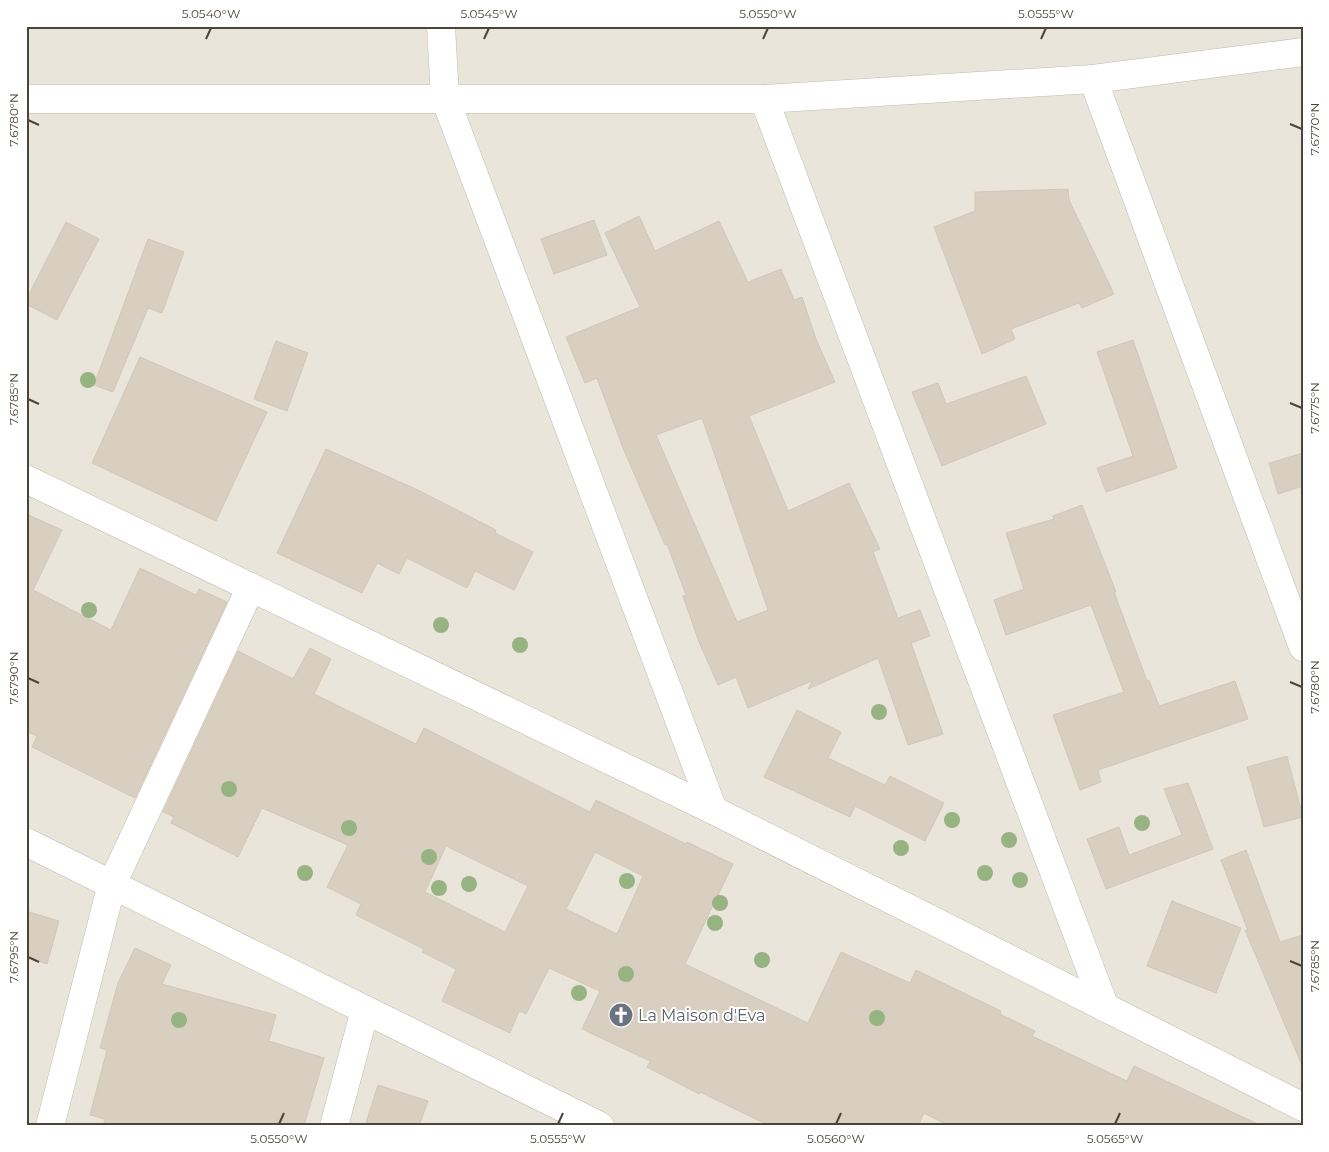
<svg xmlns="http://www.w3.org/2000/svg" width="1329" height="1152" font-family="Montserrat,sans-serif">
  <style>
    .residential { fill: #eae5da }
    .building { fill: #d8cfc1; stroke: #d3c7b4; fill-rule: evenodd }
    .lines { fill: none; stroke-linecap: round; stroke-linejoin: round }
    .minor-casing { stroke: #c2bbae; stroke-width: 29 }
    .minor { stroke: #fff; stroke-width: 28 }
    .tree { fill: #97b381 }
    .ticks { fill: none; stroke: #4b4439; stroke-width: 2 }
    .labels { text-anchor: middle; stroke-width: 4; stroke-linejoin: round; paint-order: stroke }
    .worship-label { font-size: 16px; fill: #5b616d; stroke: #fff; text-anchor: start }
    .neatline { fill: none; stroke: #4b4439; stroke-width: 2 }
    .ticks-label { font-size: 12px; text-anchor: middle; fill: #4b4439 }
  </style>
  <rect width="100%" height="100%" fill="#f6f3ec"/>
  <rect class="residential" x="26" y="26" width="1277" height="1100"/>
  <g class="building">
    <path d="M1068 189 1069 200 1114 294 1082 308 1079 303 1011 329 1015 339 982 354 934 227 975 211V192Z"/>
    <path d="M639 216 655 251 719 221 748 282 781 269 794 300 802 297 816 339 835 382 749 416 788 511 849 483 880 549 873 552 898 618 920 610 930 636 911 643 943 734 908 745 878 658 808 689 812 681 748 708 736 677 718 685 699 642 683 596 686 595 667 544 665 545 623 448 597 378 585 383 566 337 640 307 605 233ZM702 418 768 610 737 622 656 435Z"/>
    <path d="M594 220 607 255 554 274 541 239Z"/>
    <path d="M66 222 99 239 57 320 26 304V300Z"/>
    <path d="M148 239 184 252 162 313 148 308 113 392 94 385Z"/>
    <path d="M1133 340 1177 468 1106 492 1097 468 1133 456 1097 352Z"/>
    <path d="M276 341 308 353 287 411 254 399Z"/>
    <path d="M140 357 267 412 216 521 92 463Z"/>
    <path d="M1026 376 1046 424 942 466 912 392 938 383 946 404Z"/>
    <path d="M326 449 418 490 496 530 495 533 533 552 514 590 475 571 467 588 407 558 399 574 377 563 362 593 277 553Z"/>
    <path d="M1303 453V486L1278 494 1269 463Z"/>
    <path d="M1082 505 1116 592H1114L1147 681 1149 680 1159 706 1235 681 1248 719 1098 770 1101 782 1080 790 1053 715 1124 692 1091 605 1006 635 994 600 1024 589 1006 533 1054 519 1053 516Z"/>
    <path d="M26 514 62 530 33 590 111 630 140 568 196 595 199 589 227 602 135 798 32 747 37 736 26 731Z"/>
    <path d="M310 648 331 659 314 694 416 744 424 728 590 812 596 800 686 844 687 842 733 864 685 964 808 1023 841 952 910 983 916 970 1001 1011 1000 1014 1035 1031 1032 1036 1127 1081 1134 1066 1262 1126H949L924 1113 918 1126H770L700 1092 699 1094 647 1067 650 1061 582 1029 600 991 549 968 526 1014 519 1011 510 1033 442 1001 456 969 422 952 424 949 356 915 361 904 327 887 348 845 262 808 238 857 171 823 174 817 163 812 238 651 293 679ZM446 846 528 886 505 932 425 892ZM595 852 643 876 617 934 566 909Z"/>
    <path d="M797 710 841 732 828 758 885 785 890 776 944 803 925 841 855 806 850 817 764 777Z"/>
    <path d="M1287 756 1303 817 1264 827 1247 767Z"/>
    <path d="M1188 783 1213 849 1106 889 1087 839 1119 827 1129 855 1182 835 1164 789Z"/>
    <path d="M1246 850 1280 942 1303 935V1068L1245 930 1248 931 1221 860Z"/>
    <path d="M1172 901 1241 928 1216 993 1147 966Z"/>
    <path d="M26 911 59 921 47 964 26 957Z"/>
    <path d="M135 948 171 965 162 984 276 1015 269 1041 324 1058 304 1126H103L105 1119 90 1115 107 1050 100 1048 118 983Z"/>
    <path d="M378 1085 428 1101 419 1126H365Z"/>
  </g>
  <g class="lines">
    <defs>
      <g id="minor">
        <path d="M441 26 445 98 713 810"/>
        <path d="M1093 79 1303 647"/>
        <path d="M26 99H764L1093 79 1303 52"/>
        <path d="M764 99 1105 1008"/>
        <path d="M26 479 713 810 1303 1107"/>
        <path d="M26 842 600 1126"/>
        <path d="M50 1126 112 884 251 587"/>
        <path d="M334 1126 365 1010"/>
      </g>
    </defs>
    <use href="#minor" class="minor-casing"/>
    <use href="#minor" class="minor"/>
  </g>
  <g class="tree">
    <circle cx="88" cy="380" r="8"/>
    <circle cx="89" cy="610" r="8"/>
    <circle cx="441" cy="625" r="8"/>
    <circle cx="520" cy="645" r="8"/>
    <circle cx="879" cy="712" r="8"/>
    <circle cx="229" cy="789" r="8"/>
    <circle cx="952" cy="820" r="8"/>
    <circle cx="1142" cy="823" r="8"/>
    <circle cx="349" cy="828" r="8"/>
    <circle cx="1009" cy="840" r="8"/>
    <circle cx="901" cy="848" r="8"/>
    <circle cx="429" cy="857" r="8"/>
    <circle cx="305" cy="873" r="8"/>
    <circle cx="985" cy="873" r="8"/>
    <circle cx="1020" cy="880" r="8"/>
    <circle cx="627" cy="881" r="8"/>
    <circle cx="469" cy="884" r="8"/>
    <circle cx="439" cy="888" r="8"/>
    <circle cx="720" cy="903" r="8"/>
    <circle cx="715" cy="923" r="8"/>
    <circle cx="762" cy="960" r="8"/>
    <circle cx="626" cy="974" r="8"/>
    <circle cx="579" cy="993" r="8"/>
    <circle cx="877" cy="1018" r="8"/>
    <circle cx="179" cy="1020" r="8"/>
  </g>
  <path class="ticks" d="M206 39 211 28M484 39 489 28M763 39 768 28M1041 39 1046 28M28 120 39 125M1290 124 1302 129M28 399 39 404M1290 403 1302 408M28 678 39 683M1290 682 1302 687M28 957 39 962M1290 961 1302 966M279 1124 284 1113M558 1124 563 1113M836 1124 841 1113M1115 1124 1120 1113"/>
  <defs>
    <symbol id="church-disc" viewBox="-11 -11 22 22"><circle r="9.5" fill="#6b7280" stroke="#fff"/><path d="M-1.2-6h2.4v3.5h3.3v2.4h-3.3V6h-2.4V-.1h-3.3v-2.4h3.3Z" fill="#fff"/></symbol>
  </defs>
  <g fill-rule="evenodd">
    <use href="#church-disc" x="607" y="1001" width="28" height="28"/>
  </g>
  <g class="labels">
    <g class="worship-label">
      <text x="638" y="1021">La Maison d'Eva</text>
    </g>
  </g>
  <rect width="1329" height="1152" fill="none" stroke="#ffffff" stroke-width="55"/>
  <rect x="28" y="28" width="1274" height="1096" class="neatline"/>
  <g class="ticks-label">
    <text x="211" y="18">5.0540°W</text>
    <text x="489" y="18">5.0545°W</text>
    <text x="768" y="18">5.0550°W</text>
    <text x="1046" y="18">5.0555°W</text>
    <text transform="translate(14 120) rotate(-90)" y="4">7.6780°N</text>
    <text transform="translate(1315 129) rotate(-90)" y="4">7.6770°N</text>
    <text transform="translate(14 399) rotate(-90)" y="4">7.6785°N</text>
    <text transform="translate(1315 408) rotate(-90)" y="4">7.6775°N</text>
    <text transform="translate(14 678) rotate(-90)" y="4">7.6790°N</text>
    <text transform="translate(1315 687) rotate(-90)" y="4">7.6780°N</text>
    <text transform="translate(14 957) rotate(-90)" y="4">7.6795°N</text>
    <text transform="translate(1315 966) rotate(-90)" y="4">7.6785°N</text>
    <text x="279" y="1143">5.0550°W</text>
    <text x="558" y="1143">5.0555°W</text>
    <text x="836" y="1143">5.0560°W</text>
    <text x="1115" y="1143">5.0565°W</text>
  </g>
</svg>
